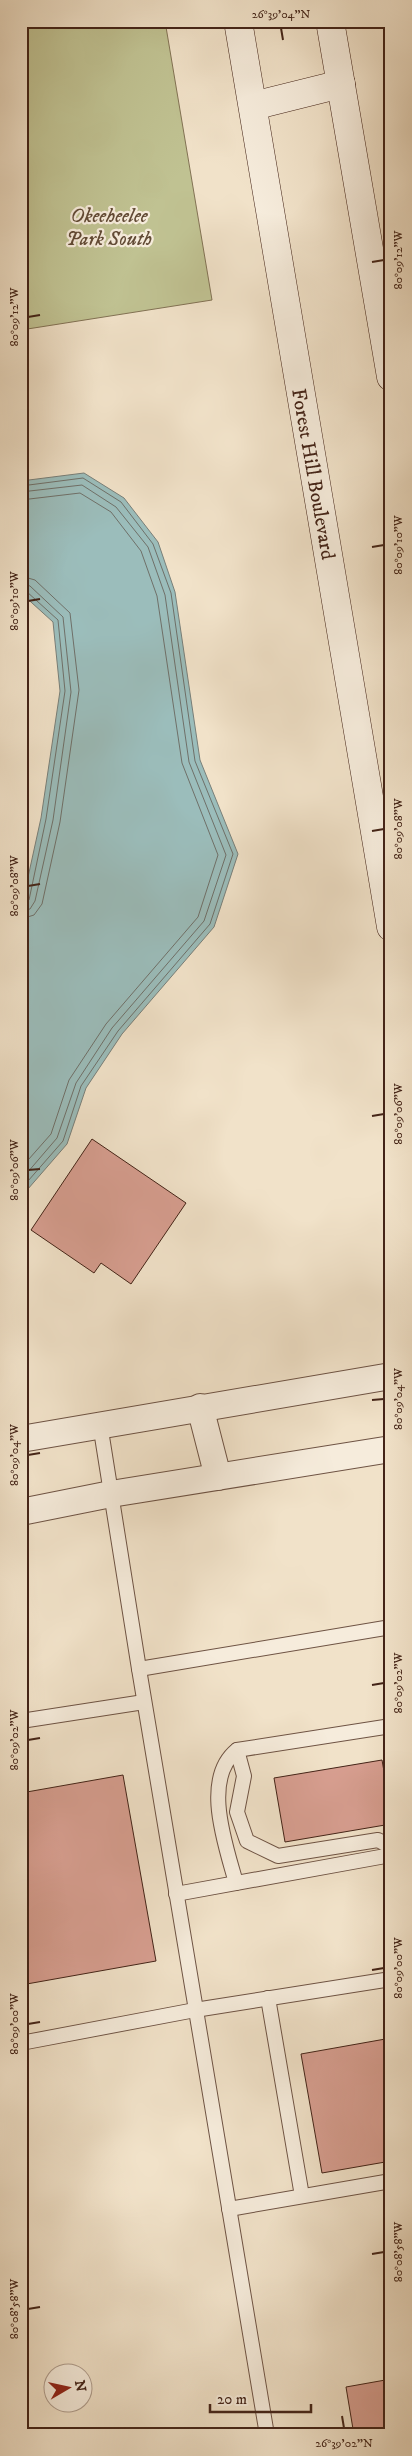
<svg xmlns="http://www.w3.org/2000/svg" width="412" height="2456" font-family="'IM FELL DW Pica',serif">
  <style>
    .green { fill: #c0c292; stroke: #827254 }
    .water { fill: #9bbdbb; stroke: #787f79 }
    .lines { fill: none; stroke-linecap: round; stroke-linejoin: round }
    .shore { stroke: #6f7069; stroke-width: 1 }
    .building { fill: #d79e90; stroke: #432317 }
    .lane-casing { stroke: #6e5344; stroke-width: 16 }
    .street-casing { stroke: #6e5344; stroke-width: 28 }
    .secondary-casing { stroke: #432317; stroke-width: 29 }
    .lane { stroke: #f6ecdc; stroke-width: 14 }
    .street { stroke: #f6ecdc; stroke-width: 26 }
    .secondary { stroke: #f6ecdc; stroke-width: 28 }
    .ticks { fill: none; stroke: #432317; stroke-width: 2 }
    .labels { text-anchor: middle; stroke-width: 4.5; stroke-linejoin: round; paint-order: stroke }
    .park-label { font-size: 20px; font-style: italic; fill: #624b36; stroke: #f6ecdc }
    .street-label { font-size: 20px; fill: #432317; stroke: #f6ecdc }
    .neatline { fill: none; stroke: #432317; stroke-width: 2 }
    .ticks-label { font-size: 12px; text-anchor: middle; fill: #432317 }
  </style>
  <rect width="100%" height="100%" fill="#f1e2c9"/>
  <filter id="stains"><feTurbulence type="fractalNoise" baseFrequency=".004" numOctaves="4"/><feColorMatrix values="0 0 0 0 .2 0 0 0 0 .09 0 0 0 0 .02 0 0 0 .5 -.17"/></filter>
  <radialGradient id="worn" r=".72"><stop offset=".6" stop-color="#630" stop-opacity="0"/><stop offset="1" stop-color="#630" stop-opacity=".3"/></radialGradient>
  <path class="green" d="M21 21H165L212 300 21 330Z"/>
  <path class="water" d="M84 473 124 498 158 542 175 592 200 760 238 854 214 927 122 1034 86 1088 67 1144 21 1197V909L41 818 60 691 53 622 21 593V481Z"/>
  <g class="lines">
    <g class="shore">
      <path d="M21 486 83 478 121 502 153 544 171 593 195 761 233 854 210 924 118 1031 81 1086 63 1141 21 1189"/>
      <path d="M21 492 82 485 116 507 148 547 165 595 189 762 226 855 204 921 112 1028 76 1083 57 1138 21 1180"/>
      <path d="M21 500 80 493 111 512 141 551 157 596 182 763 218 855 198 917 106 1024 69 1080 51 1134 21 1168"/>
      <path d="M21 576 35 580 70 613 79 690 60 822 42 904 34 915 21 919"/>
      <path d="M21 583 30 586 63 617 71 692 53 820 35 901 30 909 21 911"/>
      <path d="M21 590 26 591 58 620 65 691 46 819 29 900 21 905"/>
    </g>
  </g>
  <g class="building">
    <path d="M92 1139 186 1203 131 1284 101 1263 94 1273 31 1230Z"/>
    <path d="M382 1760 391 1811V1824L285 1842 274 1778Z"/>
    <path d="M123 1775 156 1961 21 1985V1793Z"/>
    <path d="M391 2038V2161L322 2173 301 2054Z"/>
    <path d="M391 2379V2435H354L346 2387Z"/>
  </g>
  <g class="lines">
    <defs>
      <g id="lane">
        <path d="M100 1424 139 1669 267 2435"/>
        <path d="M139 1669 391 1627"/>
        <path d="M21 1721 144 1702"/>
        <path d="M237 1750 244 1776 237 1812 247 1841 278 1856 378 1840 391 1847"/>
        <path d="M236 1883C226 1846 201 1779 237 1750L391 1726"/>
        <path d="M176 1894 391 1855"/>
        <path d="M268 1998 302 2196"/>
        <path d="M21 2043 195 2010 391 1979"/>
        <path d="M229 2209 391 2181"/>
      </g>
      <g id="street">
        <path d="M200 1407 218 1477"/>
        <path d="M21 1439 391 1376"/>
        <path d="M21 1512 111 1494 391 1449"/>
      </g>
      <g id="secondary">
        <path d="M238 21 391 927"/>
        <path d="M330 21 391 377"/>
        <path d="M253 106 341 84"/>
      </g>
    </defs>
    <use href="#lane" class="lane-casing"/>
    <use href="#street" class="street-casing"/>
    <use href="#secondary" class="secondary-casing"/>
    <use href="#lane" class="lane"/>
    <use href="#street" class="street"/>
    <use href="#secondary" class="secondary"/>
  </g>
  <path class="ticks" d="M281 28 283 40M372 262 384 260M28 317 40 315M372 547 384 545M28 601 40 599M372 831 384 829M28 886 40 884M372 1116 384 1114M28 1170 40 1169M372 1400 384 1399M28 1455 40 1453M372 1685 384 1683M28 1740 40 1738M372 1970 384 1968M28 2024 40 2022M372 2254 384 2252M28 2309 40 2307M342 2416 344 2428"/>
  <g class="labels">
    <g class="park-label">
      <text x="109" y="222">Okeeheelee<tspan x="109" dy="23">Park South</tspan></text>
    </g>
    <g class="street-label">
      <text transform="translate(314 474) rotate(80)" y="7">Forest Hill Boulevard</text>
    </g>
  </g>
  <rect width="412" height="2456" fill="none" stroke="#f1e2c9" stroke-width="55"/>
  <g transform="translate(68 2388) rotate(81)"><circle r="24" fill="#f6ecdc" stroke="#ae9c8d"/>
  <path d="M0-4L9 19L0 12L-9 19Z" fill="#8f2418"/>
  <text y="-8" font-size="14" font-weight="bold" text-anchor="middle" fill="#432317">N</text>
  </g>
  <path d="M210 2404v8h101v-8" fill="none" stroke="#432317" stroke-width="2.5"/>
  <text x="217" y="2404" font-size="15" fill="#432317" stroke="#f6ecdc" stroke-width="4" paint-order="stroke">20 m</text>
  <rect x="28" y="28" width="356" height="2400" class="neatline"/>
  <g class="ticks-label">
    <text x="281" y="18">26°39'04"N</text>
    <text transform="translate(398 260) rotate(-90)" y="4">80°09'12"W</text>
    <text transform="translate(14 317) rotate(-90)" y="4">80°09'12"W</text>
    <text transform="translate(398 545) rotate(-90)" y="4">80°09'10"W</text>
    <text transform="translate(14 601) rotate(-90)" y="4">80°09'10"W</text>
    <text transform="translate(398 829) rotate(-90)" y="4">80°09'08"W</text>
    <text transform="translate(14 886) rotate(-90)" y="4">80°09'08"W</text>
    <text transform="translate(398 1114) rotate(-90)" y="4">80°09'06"W</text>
    <text transform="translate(14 1170) rotate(-90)" y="4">80°09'06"W</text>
    <text transform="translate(398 1399) rotate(-90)" y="4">80°09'04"W</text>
    <text transform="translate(14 1455) rotate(-90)" y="4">80°09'04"W</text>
    <text transform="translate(398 1683) rotate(-90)" y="4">80°09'02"W</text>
    <text transform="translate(14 1740) rotate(-90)" y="4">80°09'02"W</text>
    <text transform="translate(398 1968) rotate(-90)" y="4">80°09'00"W</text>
    <text transform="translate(14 2024) rotate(-90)" y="4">80°09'00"W</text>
    <text transform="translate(398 2252) rotate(-90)" y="4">80°08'58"W</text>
    <text transform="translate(14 2309) rotate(-90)" y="4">80°08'58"W</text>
    <text x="344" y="2447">26°39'02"N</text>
  </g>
  <rect width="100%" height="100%" filter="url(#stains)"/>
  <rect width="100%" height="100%" fill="url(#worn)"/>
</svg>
